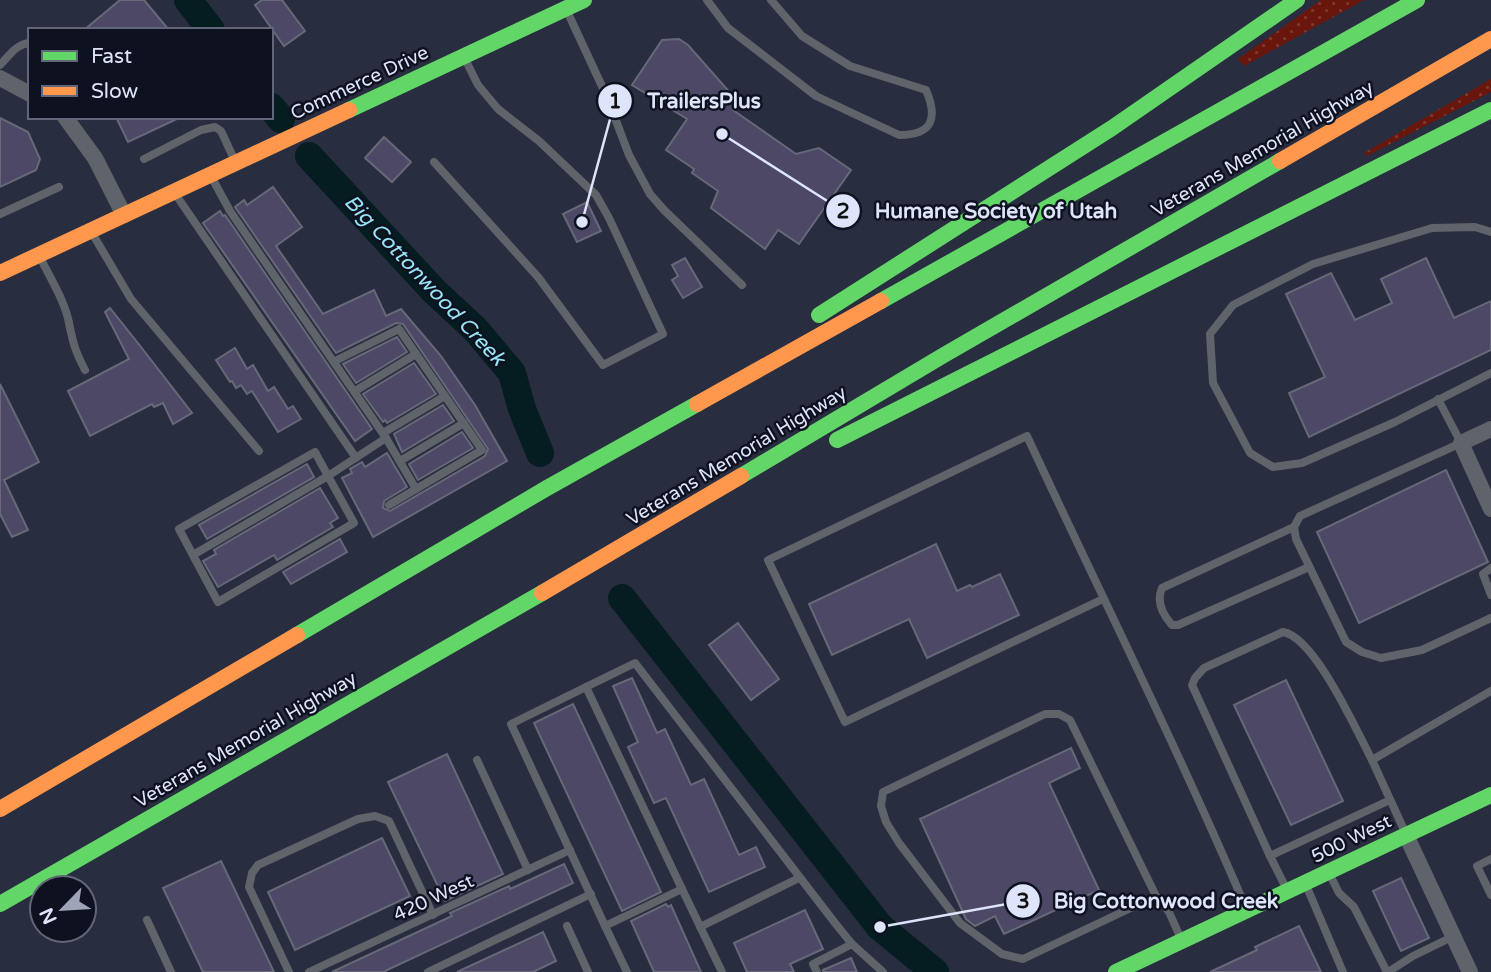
<svg xmlns="http://www.w3.org/2000/svg" width="1491" height="972" font-family="'Varela Round',sans-serif">
  <style>
    .grass { fill: url(#grass-dots) }
    .lines { fill: none; stroke-linecap: round; stroke-linejoin: round }
    .river { stroke: #051c21; stroke-width: 28 }
    .building { fill: #4c4866; stroke: #676878; stroke-width: 2 }
    .lane { stroke: #5f636a; stroke-width: 8 }
    .street { stroke: #5f636a; stroke-width: 16 }
    .fast { stroke: #63d668; stroke-width: 16 }
    .slow { stroke: #ff974d; stroke-width: 16 }
    .labels { text-anchor: middle; stroke-width: 5; stroke-linejoin: round; paint-order: stroke }
    .street-label { font-size: 19px; fill: #dee5fb; stroke: #0e1220 }
    .water-label { font-size: 21px; font-style: italic; fill: #98e5f5; stroke: #0e1220 }
    .leader { fill: none; stroke: #dee5fb; stroke-width: 2.5 }
    .callout-dot { fill: #dee5fb; stroke: #0e1220; stroke-width: 2.5 }
    .mark-label { font-size: 21px; text-anchor: middle; font-weight: bold; fill: #111 }
    .callout-label { font-size: 21px; text-anchor: middle; font-weight: bold; fill: #dee5fb; stroke: #0e1220; stroke-width: 5; stroke-linejoin: round; paint-order: stroke }
  </style>
  <defs>
    <pattern id="grass-dots" width="8" height="8" patternUnits="userSpaceOnUse" patternTransform="scale(1.75)"><rect width="8" height="8" fill="#69170d"/><path d="M2 2h.1M6 6h.1" fill="none" stroke="#7e3931" stroke-width="1.8" stroke-linecap="round"/></pattern>
  </defs>
  <rect width="100%" height="100%" fill="#282d3f"/>
  <g class="grass">
    <path d="M1321 0H1364L1244 66 1238 59Z"/>
    <path d="M1491 79V92L1367 156 1364 153Z"/>
  </g>
  <g class="lines">
    <g class="river">
      <path d="M188 0 211 30"/>
      <path d="M271 107 281 119"/>
      <path d="M309 156 435 292 475 329 512 373 522 409 540 453"/>
      <path d="M622 598 880 927 935 972"/>
    </g>
  </g>
  <g class="building">
    <path d="M120 0H144L169 30H84Z"/>
    <path d="M262 0H282L305 31 284 46 255 5Z"/>
    <path d="M679 39 688 45 733 96 737 104 733 110 796 154 819 148 851 170 799 244 778 230 765 249 711 208 718 191 692 173 694 169 666 150 687 119 632 85 662 40Z"/>
    <path d="M116 117H181L128 142Z"/>
    <path d="M0 118 28 132 40 159 36 170 0 187Z"/>
    <path d="M384 137 411 162 392 182 365 158Z"/>
    <path d="M273 187 302 227 276 246 323 314 374 290 386 316 401 309 441 356 475 405 507 461 373 537 342 478 352 473 350 469 362 462 365 467 387 453 407 487 384 501 383 508 390 511 485 456 488 449 403 324 396 323 336 353 235 207 244 200 247 205Z"/>
    <path d="M587 202 601 231 577 242 563 214Z"/>
    <path d="M220 211 223 216 225 215 372 429 355 441 203 223Z"/>
    <path d="M685 258 702 287 683 298 672 280 678 276 672 265Z"/>
    <path d="M1426 258 1454 318 1491 301V350L1309 437 1289 393 1325 377 1286 294 1331 273 1355 320 1392 303 1381 279Z"/>
    <path d="M110 308 141 347 192 413 173 424 163 403 154 407 152 404 90 436 68 391 129 359 105 312Z"/>
    <path d="M397 337 407 352 356 383 343 364Z"/>
    <path d="M235 348 247 369 253 365 268 391 274 387 288 409 293 406 301 419 278 432 252 391 247 394 241 385 236 388 232 381 230 382 216 360Z"/>
    <path d="M414 363 436 394 387 423 385 420 383 422 363 394Z"/>
    <path d="M0 384 39 462 4 480 28 530 12 537 0 514Z"/>
    <path d="M443 405 454 421 402 452 394 434Z"/>
    <path d="M462 432 473 448 418 480 409 464Z"/>
    <path d="M307 464 314 477 207 539 199 525Z"/>
    <path d="M1446 470 1488 562 1359 623 1317 532Z"/>
    <path d="M320 488 338 518 330 523 333 527 277 560 274 555 218 587 203 561 216 554 214 550Z"/>
    <path d="M340 539 347 552 291 584 283 572Z"/>
    <path d="M936 544 957 591 970 585 972 587 1000 574 1019 615 927 658 909 619 832 655 809 604Z"/>
    <path d="M738 623 779 679 751 700 709 645Z"/>
    <path d="M632 678 657 733 665 729 691 785 704 779 739 855 756 847 765 867 709 892 666 798 654 803 628 747 638 742 613 686Z"/>
    <path d="M1286 680 1343 801 1291 825 1234 705Z"/>
    <path d="M573 704 661 892 622 911 534 723Z"/>
    <path d="M1071 748 1080 768 1049 783 1099 890 1004 934 995 916 975 926 966 919 920 819Z"/>
    <path d="M447 754 503 874 445 901 388 782Z"/>
    <path d="M382 838 410 896 295 950 268 892Z"/>
    <path d="M221 861 274 972H203L163 888Z"/>
    <path d="M564 864 573 883 383 972H332L452 916 450 913 509 886 510 889Z"/>
    <path d="M1401 878 1429 938 1401 951 1373 891Z"/>
    <path d="M666 904 668 907 671 905 701 972H654L631 921Z"/>
    <path d="M805 910 823 949 790 964 794 972H747L734 943Z"/>
    <path d="M1299 926 1321 972H1210L1257 950 1255 947Z"/>
    <path d="M543 932 556 961 533 972H457Z"/>
    <path d="M851 958 857 972H823V970Z"/>
  </g>
  <g class="lines">
    <g class="lane">
      <path d="M707 0 728 28 816 96 899 135C933 135 938 118 926 90L850 66 802 36 771 0"/>
      <path d="M567 11 607 97 629 155 650 194 664 210 742 285"/>
      <path d="M0 65C9 56 16 44 30 43"/>
      <path d="M144 159 201 130 215 127 221 131 235 161"/>
      <path d="M434 162 538 277 603 365 663 334 609 218 596 195 539 141 498 109 478 85 465 59"/>
      <path d="M176 195 356 458"/>
      <path d="M0 214 59 187"/>
      <path d="M1491 232 1475 227 1432 228 1313 264 1233 305 1210 334 1213 383 1250 453 1273 467 1302 463 1395 422 1491 373"/>
      <path d="M92 233 131 299 259 451"/>
      <path d="M40 257C50 278 65 301 69 323 73 343 75 351 85 370"/>
      <path d="M335 361 399 329 482 450 389 505"/>
      <path d="M355 391 416 354"/>
      <path d="M1438 399 1461 443 1300 516 1294 527 1296 539 1346 642 1362 652 1381 658 1422 650 1491 618"/>
      <path d="M383 433 445 396"/>
      <path d="M386 438 416 489"/>
      <path d="M400 461 464 423"/>
      <path d="M1294 527 1162 588C1156 602 1162 614 1172 625H1178L1309 567"/>
      <path d="M193 555 328 476 354 523 218 602 179 529 315 452 328 476 386 438 230 211 212 178"/>
      <path d="M1491 568 1483 574 1491 595"/>
      <path d="M1103 599 845 722 768 560 1027 436C1100 593 1178 749 1246 908"/>
      <path d="M586 687 635 663 835 923 852 944 883 972"/>
      <path d="M477 760 528 870"/>
      <path d="M1405 832 1372 760 1491 691"/>
      <path d="M1270 856 1192 685 1195 678 1204 668 1283 632C1315 637 1357 732 1372 760"/>
      <path d="M1491 859 1477 866 1491 895"/>
      <path d="M1329 873 1339 893 1354 907 1387 972"/>
      <path d="M1306 885 1343 972"/>
      <path d="M1286 888 1270 856 1390 800"/>
      <path d="M1156 896 1023 959 1002 954 960 923 899 843 886 822 881 806 883 792 1045 714H1059L1070 720 1156 896 1169 912 1181 939"/>
      <path d="M147 920 171 972"/>
      <path d="M567 926 588 972"/>
      <path d="M605 926 511 724 586 687 682 889"/>
      <path d="M700 927 799 878"/>
      <path d="M289 972 249 887 252 873 258 865 358 819 375 816 389 821 433 915"/>
      <path d="M309 972 570 850"/>
      <path d="M428 972 591 894"/>
      <path d="M627 972 605 926 682 889 722 972"/>
      <path d="M817 972 813 964 852 944"/>
      <path d="M1388 972 1413 956 1454 936"/>
    </g>
    <g class="street">
      <path d="M0 78 30 94"/>
      <path d="M65 117 95 158 124 215"/>
      <path d="M1491 429 1461 443 1491 509"/>
      <path d="M1406 835 1470 972"/>
    </g>
    <g class="fast">
      <path d="M349 110 584 0"/>
      <path d="M881 301 1417 0"/>
      <path d="M819 315 1112 128 1297 0"/>
      <path d="M837 440 1491 110"/>
      <path d="M741 476 944 355 1280 161"/>
      <path d="M297 635 547 488 697 404"/>
      <path d="M0 904 542 593"/>
      <path d="M1116 972 1491 795"/>
    </g>
    <g class="slow">
      <path d="M1280 161 1491 39"/>
      <path d="M0 273 349 110"/>
      <path d="M697 404 881 301"/>
      <path d="M542 593 741 476"/>
      <path d="M0 809 297 635"/>
    </g>
  </g>
  <g class="labels">
    <g class="street-label">
      <text transform="translate(359 82) rotate(-25)" y="7">Commerce Drive</text>
      <text transform="translate(1262 148) rotate(-30)" y="7">Veterans Memorial Highway</text>
      <text transform="translate(736 455) rotate(-31)" y="7">Veterans Memorial Highway</text>
      <text transform="translate(245 739) rotate(-30)" y="7">Veterans Memorial Highway</text>
      <text transform="translate(1351 838) rotate(-26)" y="7">500 West</text>
      <text transform="translate(433 897) rotate(-25)" y="7">420 West</text>
    </g>
    <g class="water-label">
      <text transform="translate(425 280) rotate(47)" y="7">Big Cottonwood Creek</text>
    </g>
  </g>
  <path class="leader" d="M582 222L615 101M722 134L843 211M880 927L1023 901"/>
  <g class="callout-dot">
    <circle cx="582" cy="222" r="7"/>
    <circle cx="722" cy="134" r="7"/>
    <circle cx="880" cy="927" r="7"/>
    <circle cx="615" cy="101" r="18"/>
    <circle cx="843" cy="211" r="18"/>
    <circle cx="1023" cy="901" r="18"/>
  </g>
  <g class="mark-label">
    <text x="615" y="108">1</text>
    <text x="843" y="218">2</text>
    <text x="1023" y="908">3</text>
  </g>
  <g class="callout-label">
    <text x="704" y="108">TrailersPlus</text>
    <text x="996" y="218">Humane Society of Utah</text>
    <text x="1166" y="908">Big Cottonwood Creek</text>
  </g>
  <rect x="28" y="28" width="245" height="91" fill="#0e1220" stroke="#616678" stroke-width="2"/>
  <rect x="42" y="51" width="35" height="10" fill="#63d668" stroke="#616678" stroke-width="2"/>
  <text x="91" y="63" font-size="21" fill="#dee5fb">Fast</text>
  <rect x="42" y="86" width="35" height="10" fill="#ff974d" stroke="#616678" stroke-width="2"/>
  <text x="91" y="98" font-size="21" fill="#dee5fb">Slow</text>
  <g transform="translate(63 909) rotate(245)"><circle r="33" fill="#0e1220" stroke="#616678" stroke-width="2"/>
  <path d="M0-5L12 26L0 18L-12 26Z" fill="#9ea5b9"/>
  <text y="-10" font-size="19" font-weight="bold" text-anchor="middle" fill="#dee5fb">N</text>
  </g>
</svg>
